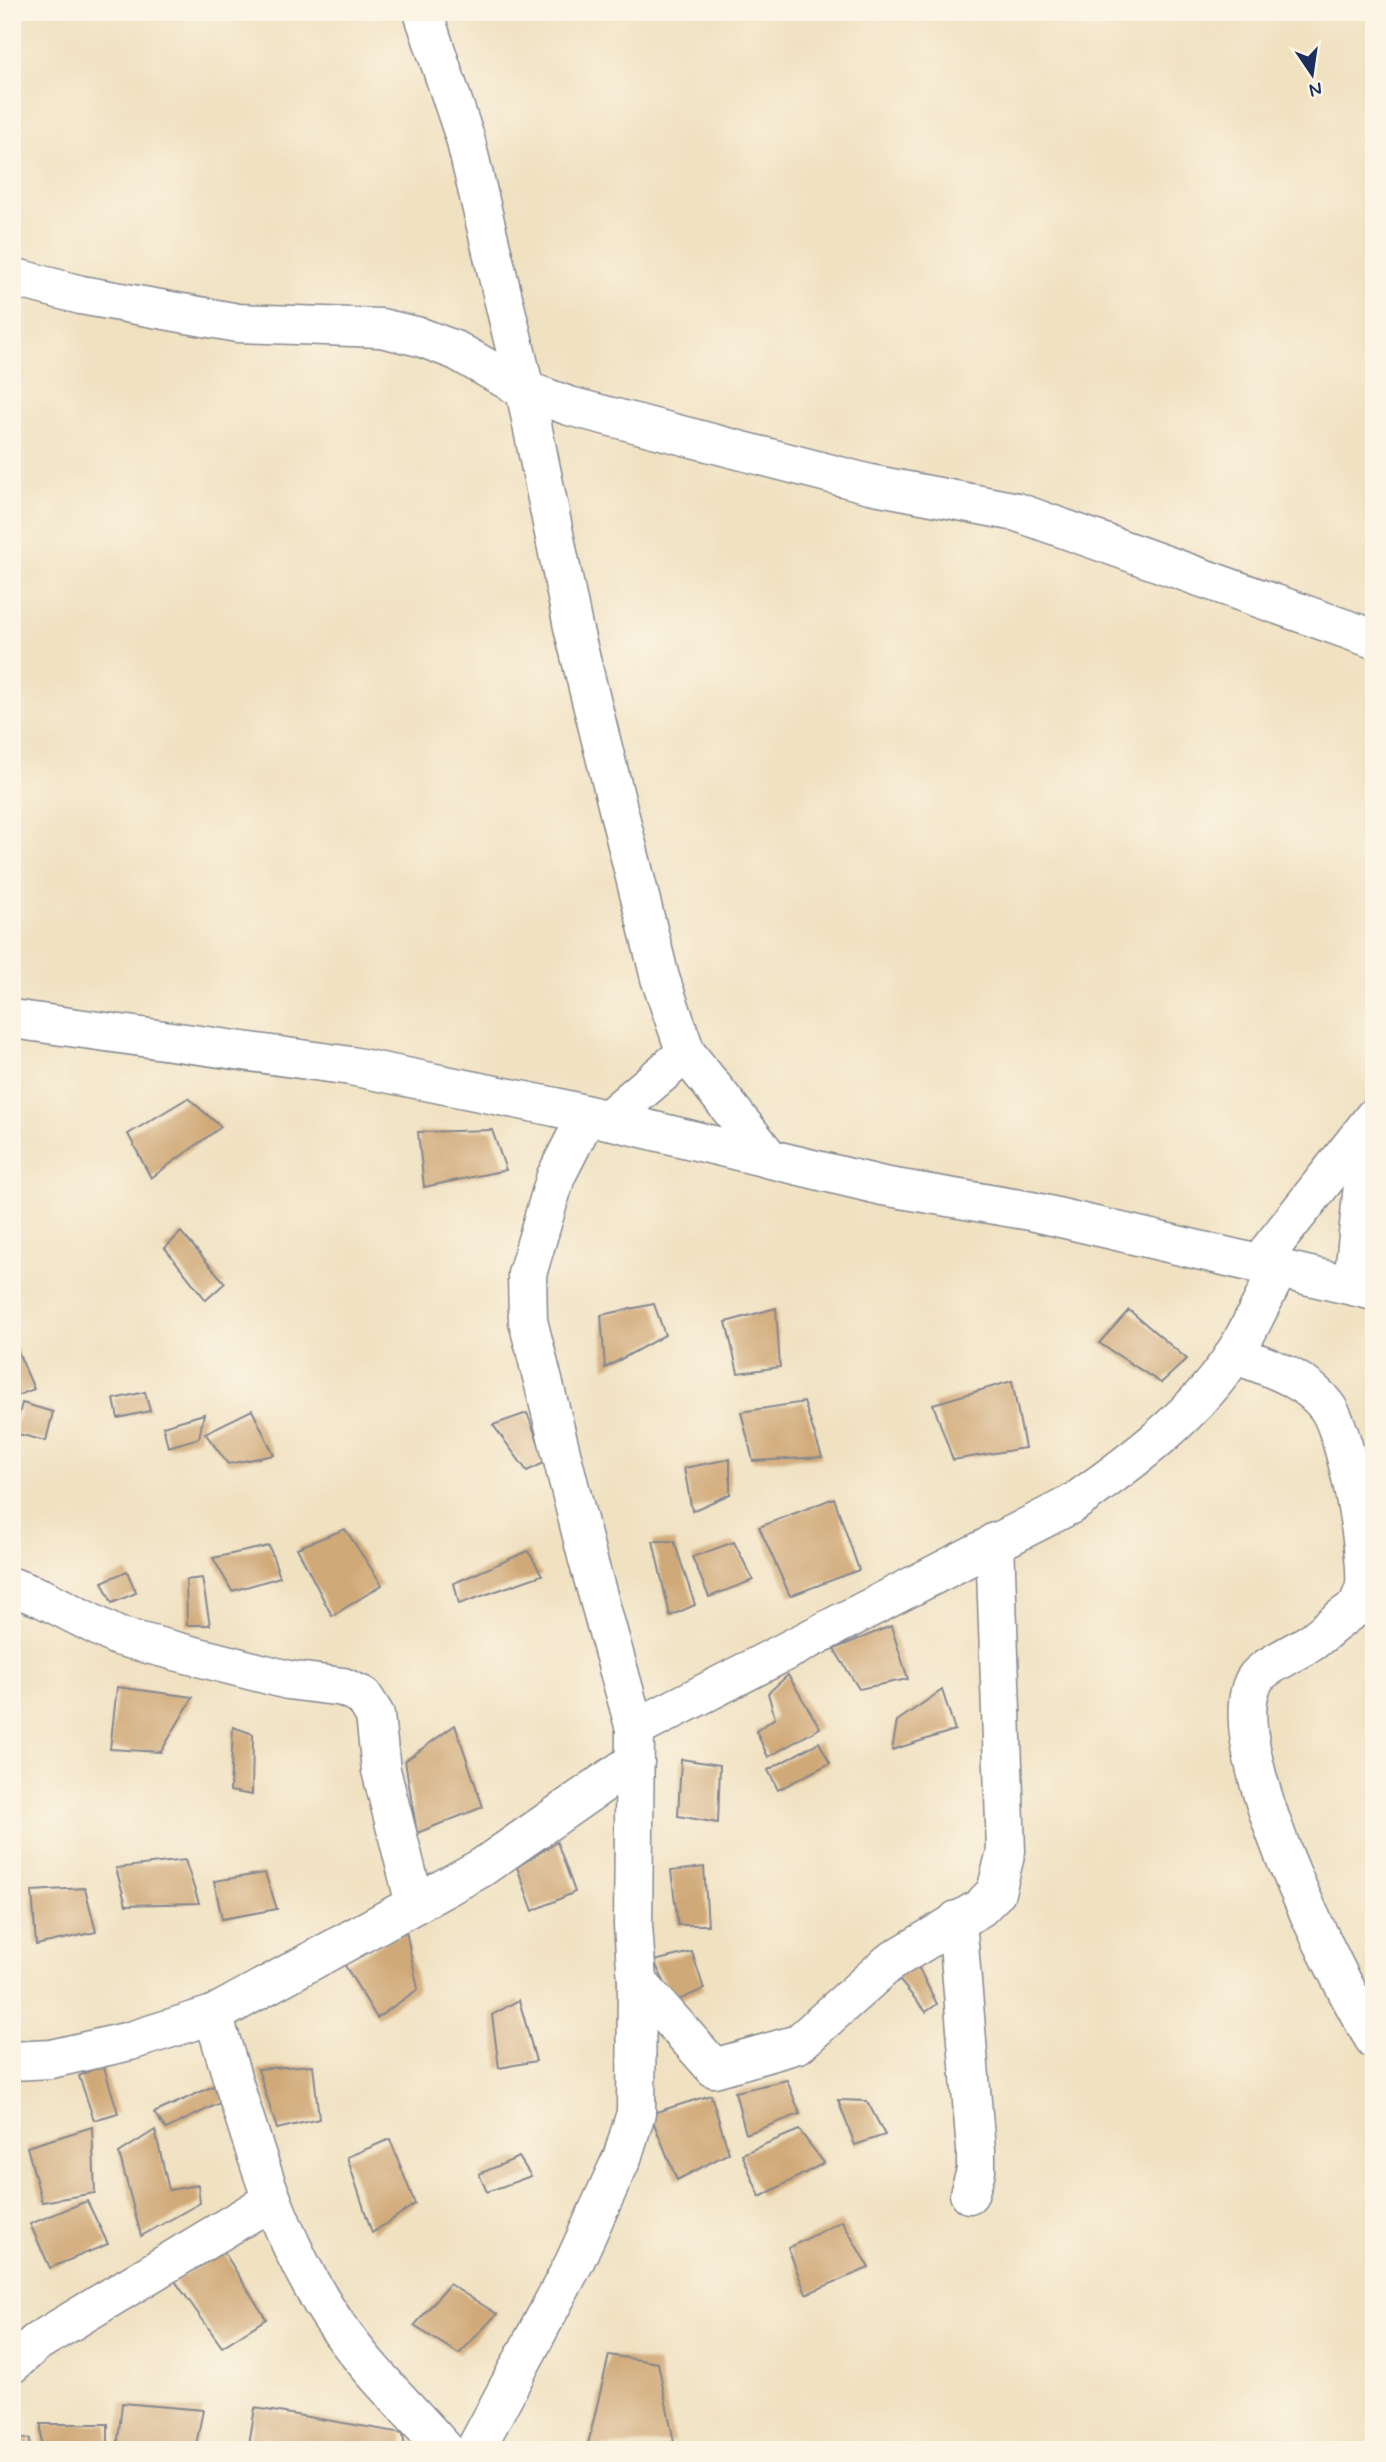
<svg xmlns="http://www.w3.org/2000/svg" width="1386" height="2462" font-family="Mynerve,sans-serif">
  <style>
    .building { fill: #d0a978 }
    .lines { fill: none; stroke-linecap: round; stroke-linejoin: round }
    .minor-casing { stroke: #868890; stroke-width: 41 }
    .minor { stroke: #fff; stroke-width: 38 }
  </style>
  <rect width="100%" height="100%" fill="#fcf5e5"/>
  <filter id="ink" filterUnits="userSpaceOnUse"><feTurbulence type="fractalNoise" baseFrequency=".0143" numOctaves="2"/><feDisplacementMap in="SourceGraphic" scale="14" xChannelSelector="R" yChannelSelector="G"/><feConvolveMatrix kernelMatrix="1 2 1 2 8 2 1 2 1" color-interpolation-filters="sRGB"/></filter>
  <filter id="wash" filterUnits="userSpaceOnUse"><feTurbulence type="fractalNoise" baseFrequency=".00686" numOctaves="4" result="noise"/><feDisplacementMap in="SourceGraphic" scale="28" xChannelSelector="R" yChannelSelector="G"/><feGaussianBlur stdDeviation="1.57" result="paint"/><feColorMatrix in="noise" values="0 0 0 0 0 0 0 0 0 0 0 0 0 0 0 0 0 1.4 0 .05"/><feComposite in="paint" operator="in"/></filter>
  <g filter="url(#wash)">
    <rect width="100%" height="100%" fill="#f0e1c1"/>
    <g id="blocks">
      <g class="building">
        <path d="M188 1098 221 1127 151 1178 128 1134Z"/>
        <path d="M492 1130 506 1170 424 1187 418 1132Z"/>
        <path d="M181 1232 225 1283 206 1300 165 1248Z"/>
        <path d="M654 1304 665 1335 605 1368 601 1315Z"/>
        <path d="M776 1308 780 1367 738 1373 726 1322Z"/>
        <path d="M1129 1310 1187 1359 1161 1383 1099 1343Z"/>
        <path d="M12 1338 34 1389 12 1398Z"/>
        <path d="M1012 1381 1025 1448 953 1460 933 1404Z"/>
        <path d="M145 1392 150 1411 118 1418 114 1399Z"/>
        <path d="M804 1402 822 1457 753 1461 741 1412Z"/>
        <path d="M22 1403 53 1412 46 1441 14 1433Z"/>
        <path d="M252 1410 274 1455 228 1464 205 1433Z"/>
        <path d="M527 1413 546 1462 527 1471 493 1425Z"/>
        <path d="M204 1414 199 1438 168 1447 163 1426Z"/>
        <path d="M730 1459V1494L692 1511 684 1468Z"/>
        <path d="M834 1498 859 1570 790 1596 759 1527Z"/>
        <path d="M345 1529 382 1585 332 1616 297 1548Z"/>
        <path d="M653 1541H674L695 1605 670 1616Z"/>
        <path d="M734 1542 753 1580 709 1597 692 1557Z"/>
        <path d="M269 1546 280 1577 232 1591 213 1558Z"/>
        <path d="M528 1551 542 1575 459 1604 454 1583Z"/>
        <path d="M127 1571 136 1593 112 1603 102 1582Z"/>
        <path d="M202 1578 210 1625H187L186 1580Z"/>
        <path d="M891 1626 908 1679 859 1689 834 1649Z"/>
        <path d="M788 1675 820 1728 768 1757 756 1731 775 1718 768 1693Z"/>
        <path d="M117 1687 193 1697 161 1752 110 1749Z"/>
        <path d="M942 1690 955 1730 892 1750 897 1721Z"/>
        <path d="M455 1725 483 1807 417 1833 405 1761Z"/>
        <path d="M233 1727 253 1734 252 1795 230 1791Z"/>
        <path d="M819 1742 830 1763 778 1790 768 1770Z"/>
        <path d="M681 1759 720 1765 718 1823 678 1816Z"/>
        <path d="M557 1842 575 1892 533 1911 517 1867Z"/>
        <path d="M185 1860 199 1903 126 1905 116 1868Z"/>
        <path d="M704 1867 708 1925H678L671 1871Z"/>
        <path d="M265 1873 277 1909 222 1919 214 1881Z"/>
        <path d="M85 1888 96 1932 36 1945 32 1891Z"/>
        <path d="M406 1931 418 1989 377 2018 344 1964Z"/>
        <path d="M692 1952 704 1989 674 2002 654 1961Z"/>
        <path d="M916 1963 937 2004 926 2012 895 1975Z"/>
        <path d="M519 2000 536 2061 499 2068 492 2015Z"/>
        <path d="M103 2064 118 2113 94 2120 79 2076Z"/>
        <path d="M313 2065 319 2119 277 2129 258 2069Z"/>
        <path d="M787 2080 800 2114 746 2134 735 2092Z"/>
        <path d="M220 2083 224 2101 166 2129 154 2113Z"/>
        <path d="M711 2095 729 2153 677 2180 650 2114Z"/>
        <path d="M838 2100 867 2101 885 2135 855 2145Z"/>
        <path d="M92 2127 95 2193 42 2202 27 2147Z"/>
        <path d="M155 2130 169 2190 198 2185 200 2203 141 2236 119 2153Z"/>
        <path d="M799 2130 824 2163 760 2197 742 2154Z"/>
        <path d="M390 2139 415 2204 372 2233 347 2157Z"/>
        <path d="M519 2157 531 2176 487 2192 479 2174Z"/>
        <path d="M87 2201 108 2244 50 2268 30 2224Z"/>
        <path d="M842 2221 869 2268 806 2294 788 2248Z"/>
        <path d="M224 2252 266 2319 222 2347 175 2281Z"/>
        <path d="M449 2284 497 2314 459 2354 414 2326Z"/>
        <path d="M609 2355 658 2363 674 2442 587 2448Z"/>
        <path d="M122 2403 203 2410 195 2450H117Z"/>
        <path d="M255 2408 403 2433 405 2450H291L249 2444Z"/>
        <rect x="41" y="2424" width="67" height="26"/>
        <path d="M12 2438 30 2439 29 2450H12Z"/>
      </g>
    </g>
  </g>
  <g filter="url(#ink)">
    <use href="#blocks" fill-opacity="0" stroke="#868890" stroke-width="2"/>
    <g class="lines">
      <defs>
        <g id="minor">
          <path d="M423 12 465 138 525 390 573 627 660 978 686 1053 770 1159"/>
          <path d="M12 277 81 295 238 323 381 328 420 337 457 351 525 390 569 406 870 484 1017 512 1374 639"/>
          <path d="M12 1019 351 1066 555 1107 883 1186 1031 1211 1374 1291"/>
          <path d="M607 1120 686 1053"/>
          <path d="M1260 1262 1374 1117"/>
          <path d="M1353 1285 1369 1124"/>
          <path d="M1234 1354C1267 1367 1305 1377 1327 1407 1346 1432 1368 1552 1365 1585 1364 1592 1360 1599 1358 1605"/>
          <path d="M12 1587 42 1598 117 1636 288 1680 343 1687 363 1696 375 1715 381 1770 415 1904"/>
          <path d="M1374 1601C1349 1607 1333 1626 1313 1641 1299 1651 1263 1666 1255 1679 1216 1742 1337 1979 1374 2039"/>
          <path d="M635 1729 1072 1504C1129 1464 1198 1413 1235 1353 1252 1325 1265 1295 1280 1267"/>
          <path d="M957 1920 976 2150V2171L969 2194"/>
          <path d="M637 1981 714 2068 798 2044 890 1962 980 1908 996 1892 1006 1851 995 1542"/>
          <path d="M213 2015C247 2122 273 2237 340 2330 370 2372 410 2410 445 2450"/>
          <path d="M12 2061 51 2059 130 2041 213 2015 481 1868 635 1761"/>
          <path d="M12 2364 37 2342 272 2200"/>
          <path d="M475 2450 574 2263 622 2158 636 2113 637 1981 633 1926 635 1729 588 1560 528 1321 527 1274 556 1176 587 1115"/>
        </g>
      </defs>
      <use href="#minor" class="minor-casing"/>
      <use href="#minor" class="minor"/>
    </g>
  </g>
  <rect width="1386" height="2462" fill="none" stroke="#fcf5e5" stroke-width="42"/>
  <g transform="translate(1312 74) rotate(167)" stroke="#fcf5e5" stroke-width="5" paint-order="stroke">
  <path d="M0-5L12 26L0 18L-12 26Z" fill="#1b2f5e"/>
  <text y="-10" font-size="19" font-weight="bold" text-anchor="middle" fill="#1b2f5e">N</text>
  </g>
</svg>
